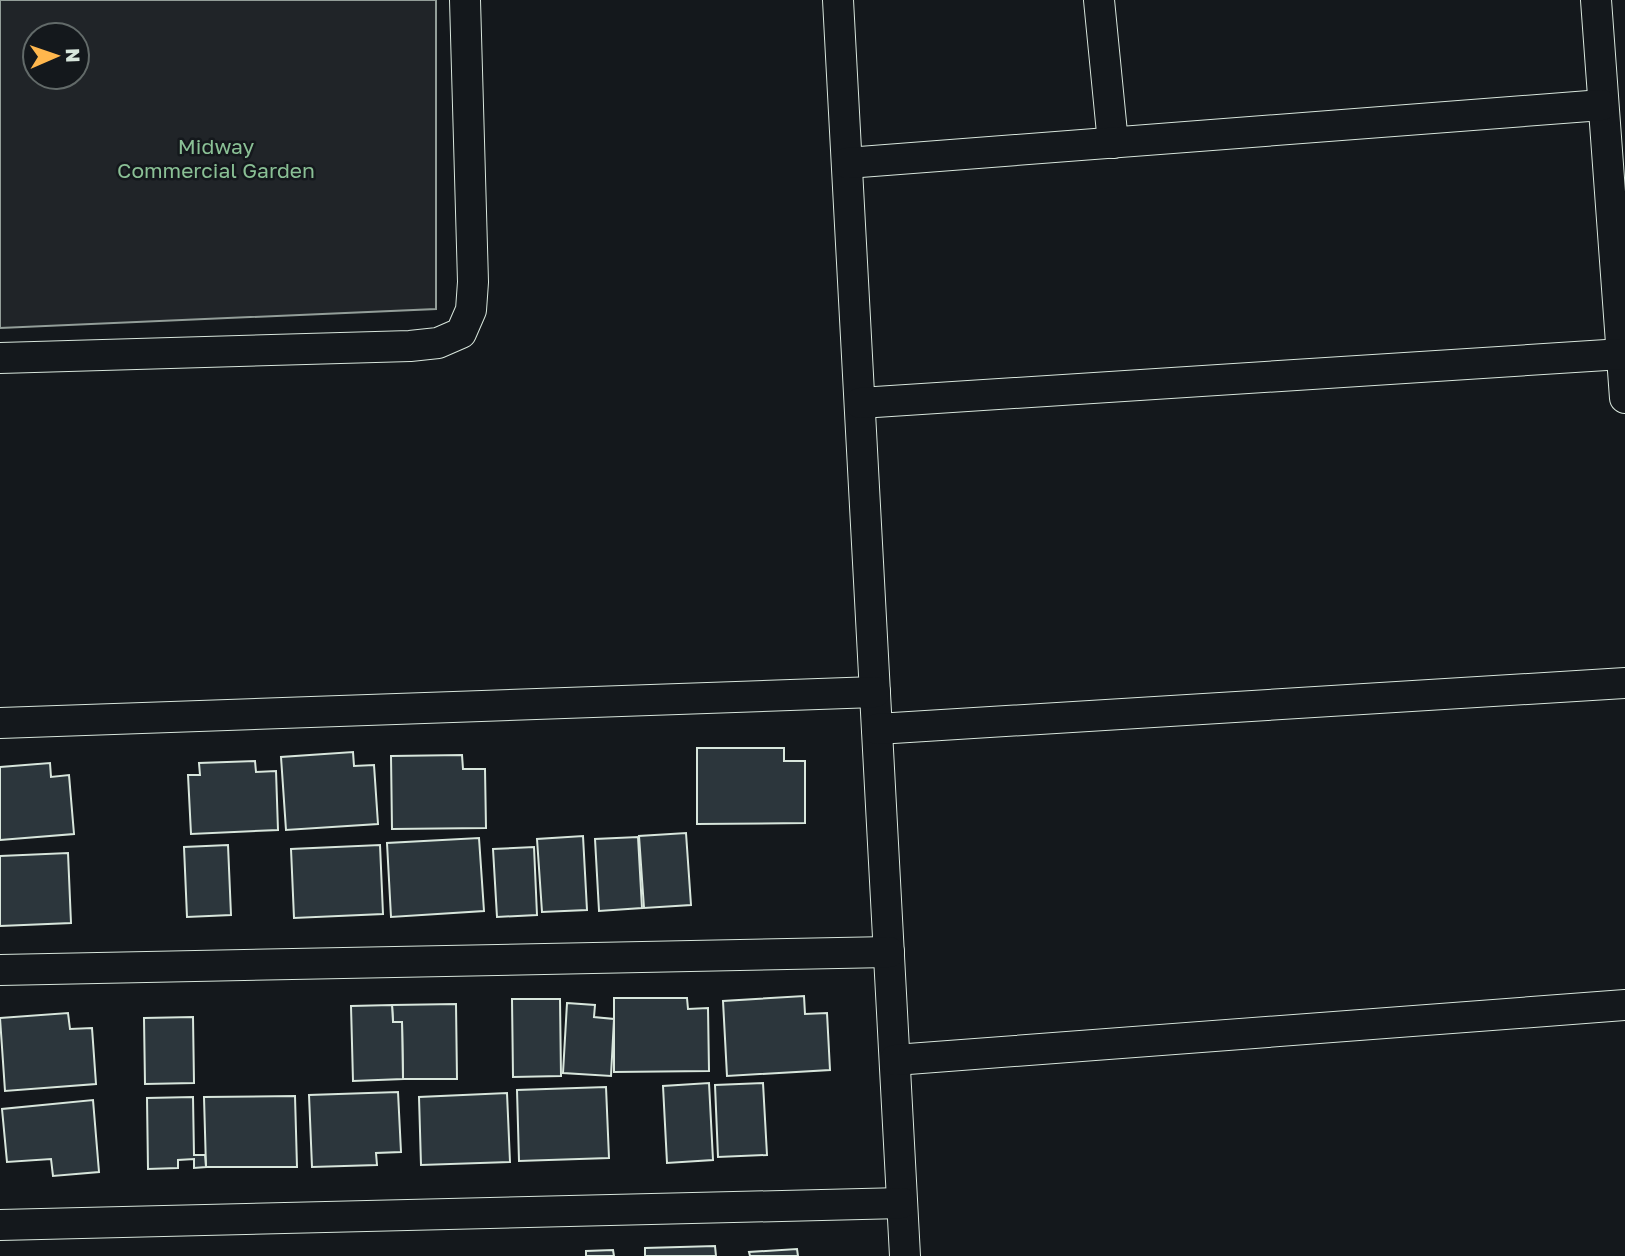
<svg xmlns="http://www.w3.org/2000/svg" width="1625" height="1256" font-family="'Golos Text',sans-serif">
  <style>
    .green { fill: #202428; stroke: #939e99; stroke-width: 2; fill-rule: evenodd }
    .building { fill: #2c363c; stroke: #d8e6dc; stroke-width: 2 }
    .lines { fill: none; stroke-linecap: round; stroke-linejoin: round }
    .street-casing { stroke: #d8e6dc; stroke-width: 32 }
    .street { stroke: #14181c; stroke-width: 30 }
    .labels { text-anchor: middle; stroke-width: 5; stroke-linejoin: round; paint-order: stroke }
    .park-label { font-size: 21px; fill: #8ac095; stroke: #14181c }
  </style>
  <rect width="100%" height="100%" fill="#14181c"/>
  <path class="green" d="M0 0H436V309L0 328ZM35 35H77V77H35Z"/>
  <g class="building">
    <path d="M697 748H784V761H805V823L697 824Z"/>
    <path d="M353 752 354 766 374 765 378 824 286 830 281 757Z"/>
    <path d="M462 755 463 769H485L486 828 392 829 391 756Z"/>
    <path d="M255 761 256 772 276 771 278 830 191 834 188 775H200L199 763Z"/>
    <path d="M50 763 51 777 69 775 74 834 0 840V767Z"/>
    <path d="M686 833 691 905 644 908 639 836Z"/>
    <path d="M583 836 587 910 542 912 537 839Z"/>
    <path d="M638 837 642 908 599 911 595 839Z"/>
    <path d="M479 838 484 911 391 917 387 843Z"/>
    <path d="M228 845 231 915 187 917 184 847Z"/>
    <path d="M380 845 383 914 294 918 291 849Z"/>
    <path d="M534 847 537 915 497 917 493 849Z"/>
    <path d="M68 853 71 923 0 926V856Z"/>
    <path d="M804 996 805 1014 827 1013 830 1070 727 1076 723 1001Z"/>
    <path d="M614 998H687L688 1009 708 1008 709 1071 614 1072Z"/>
    <path d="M512 999H560L561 1076 513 1077Z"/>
    <path d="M567 1003 595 1005 594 1017 614 1019 611 1076 563 1073Z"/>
    <path d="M456 1004 457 1079H403L402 1022H393L392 1005Z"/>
    <path d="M392 1005 393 1022H402L403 1079 353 1081 351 1006Z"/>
    <path d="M68 1013 70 1029 92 1028 96 1084 5 1091 0 1018Z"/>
    <path d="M193 1017 194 1083 145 1084 144 1018Z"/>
    <path d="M709 1083 713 1160 667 1163 663 1086Z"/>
    <path d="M763 1083 767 1155 718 1157 715 1085Z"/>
    <path d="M606 1087 609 1158 519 1161 517 1090Z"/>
    <path d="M398 1092 401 1152 376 1153 377 1165 312 1167 309 1095Z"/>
    <path d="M507 1093 510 1162 421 1165 419 1097Z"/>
    <path d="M295 1096 297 1167H206L204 1097Z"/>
    <path d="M193 1097 194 1155H205L206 1167 194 1168V1159L178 1160V1168L148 1169 147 1098Z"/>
    <path d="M93 1100 99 1172 53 1176 51 1159 7 1162 2 1109Z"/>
    <path d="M715 1246 716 1256H645V1248Z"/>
    <path d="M797 1249 798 1256H750L749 1252Z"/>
    <path d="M613 1250 614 1256H586V1251Z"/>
  </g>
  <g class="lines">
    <defs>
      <g id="street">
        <path d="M838 0 905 1256"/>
        <path d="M1099 0 1113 143"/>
        <path d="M1596 0 1625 398"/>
        <path d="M847 163 1602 105"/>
        <path d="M0 358 410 346 438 343 461 333 471 310 473 282 465 0"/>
        <path d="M860 403 1622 354"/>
        <path d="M0 723 875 692"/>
        <path d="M877 729 1625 683"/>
        <path d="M0 970 889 952"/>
        <path d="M895 1060 1625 1005"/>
        <path d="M0 1225 902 1203"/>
      </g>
    </defs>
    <use href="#street" class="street-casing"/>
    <use href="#street" class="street"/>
  </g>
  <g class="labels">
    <g class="park-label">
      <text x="216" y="154">Midway<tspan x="216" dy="24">Commercial Garden</tspan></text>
    </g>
  </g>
  <g transform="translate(56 56) rotate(88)"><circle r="33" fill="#14181c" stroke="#626a69" stroke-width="2"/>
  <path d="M0-5L12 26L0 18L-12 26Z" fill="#ffb74d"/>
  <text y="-10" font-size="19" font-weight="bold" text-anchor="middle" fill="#d8e6dc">N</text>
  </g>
</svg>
